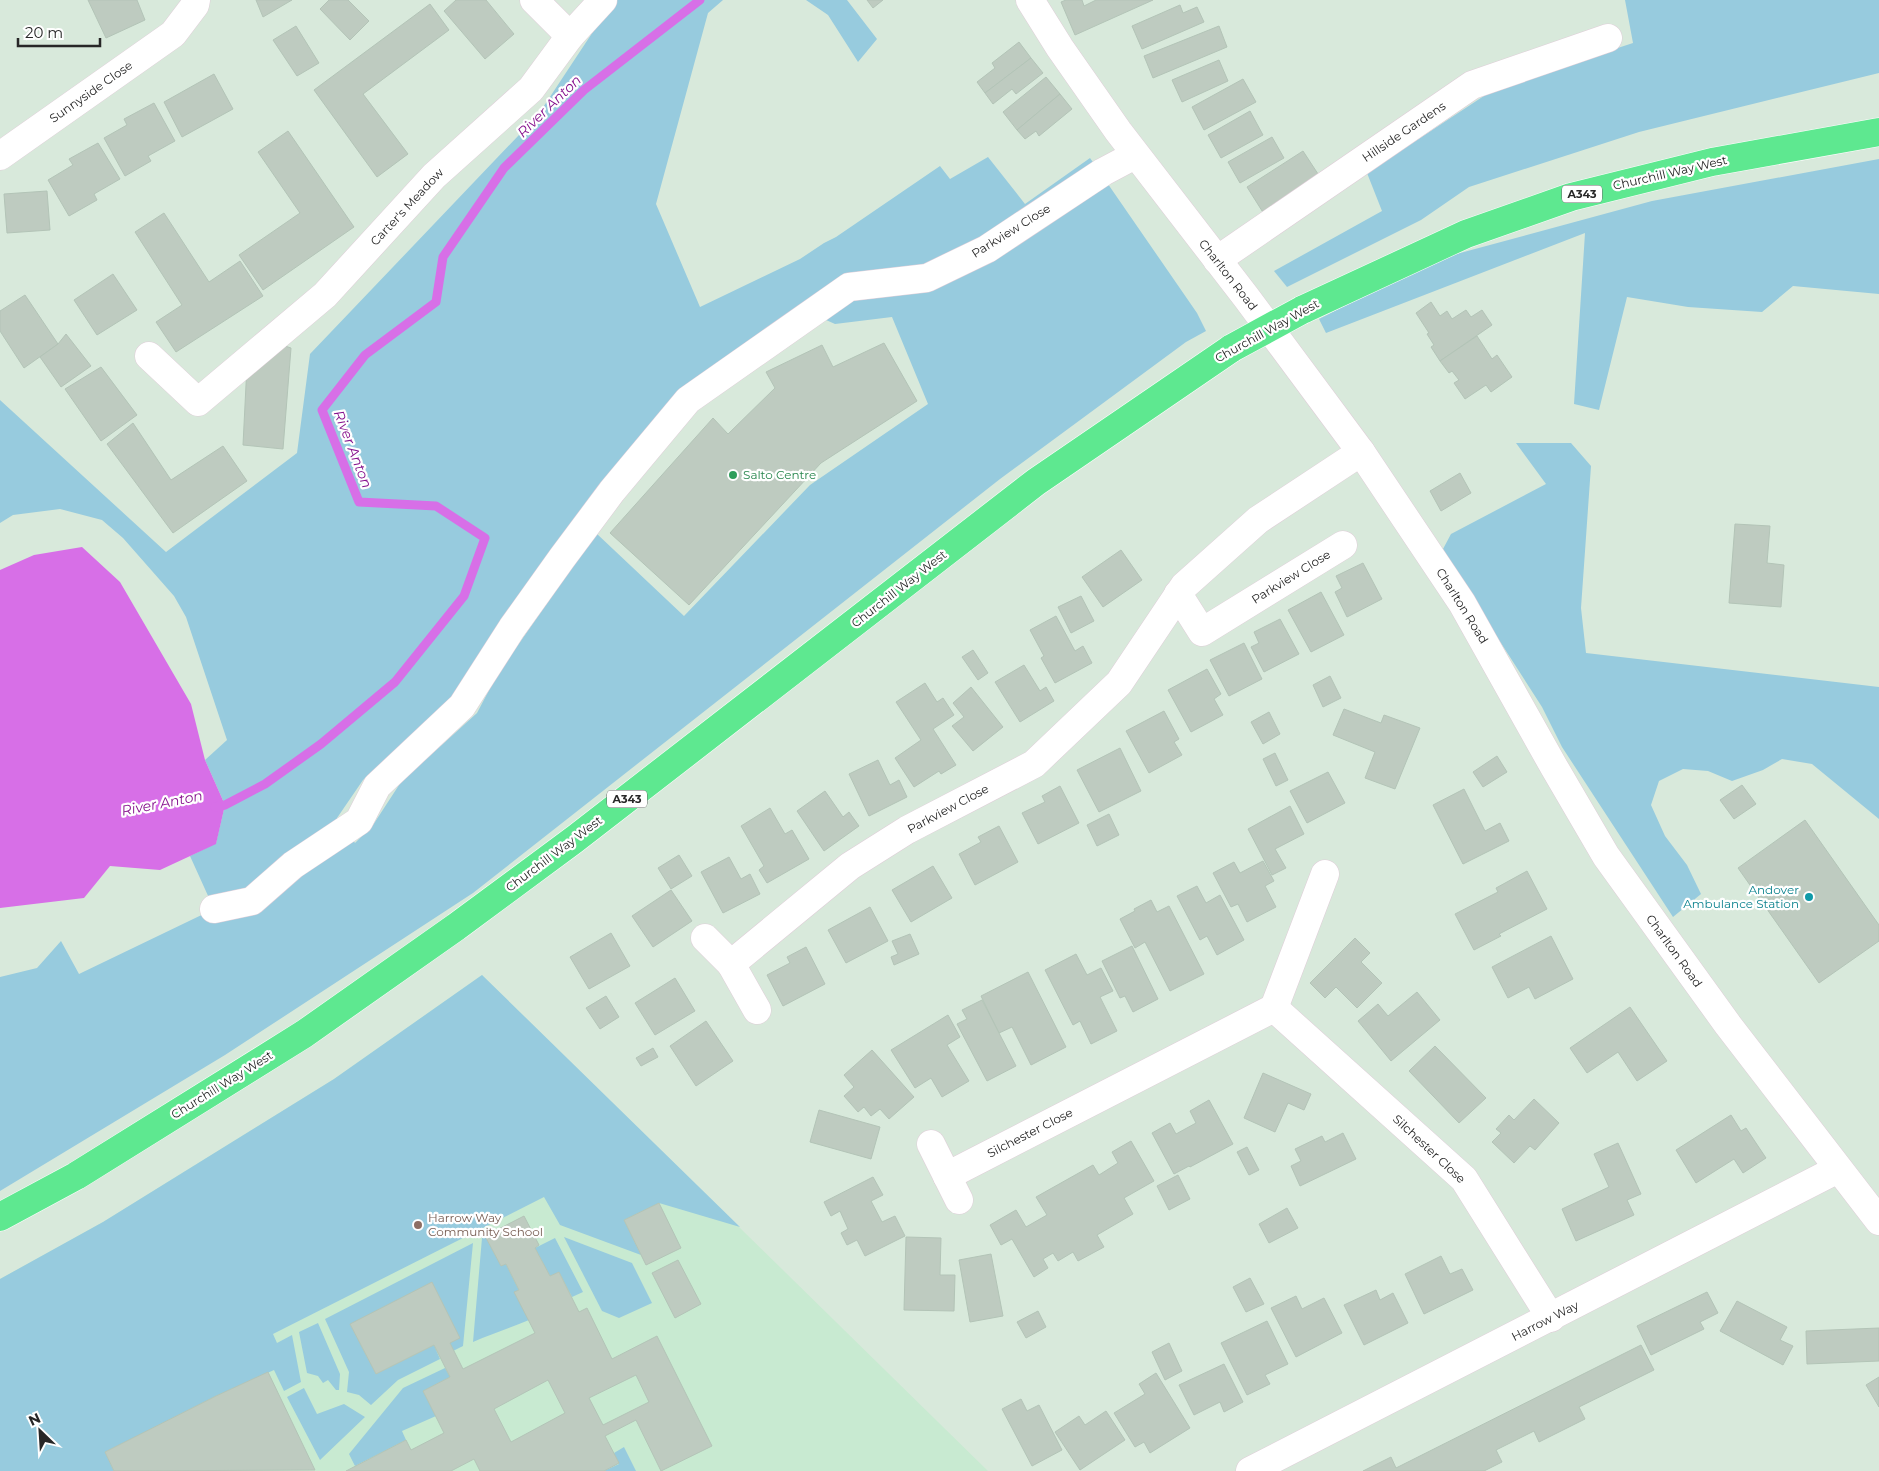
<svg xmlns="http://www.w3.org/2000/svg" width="1879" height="1471" font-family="Montserrat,sans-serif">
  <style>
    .education { fill: #c8ead1 }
    .green { fill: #97cbde; fill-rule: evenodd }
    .water { fill: #d76fe7 }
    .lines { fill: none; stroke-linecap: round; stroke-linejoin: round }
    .stream { stroke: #d76fe7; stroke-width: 9 }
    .building { fill: #becbc0; stroke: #b3c4b7; fill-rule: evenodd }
    .street-casing { stroke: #dfced8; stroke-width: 29 }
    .secondary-casing { stroke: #dfced8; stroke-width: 29 }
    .primary-casing { stroke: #fff; stroke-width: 29 }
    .street { stroke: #fff; stroke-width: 28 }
    .secondary { stroke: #fff; stroke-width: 28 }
    .primary { stroke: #5ee890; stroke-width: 28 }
    .primary-bridge-casing { stroke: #fff; stroke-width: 29; stroke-linecap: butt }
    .primary-bridge { stroke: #5ee890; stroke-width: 28 }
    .leisure-dot { fill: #2e9e5b; stroke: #fff; stroke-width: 2 }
    .culture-dot { fill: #0f9aa8; stroke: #fff; stroke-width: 2 }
    .education-dot { fill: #8d6e63; stroke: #fff; stroke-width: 2 }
    .labels { text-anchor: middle; stroke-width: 4.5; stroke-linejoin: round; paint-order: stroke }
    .shield { fill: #fff; stroke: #686868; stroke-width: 1 }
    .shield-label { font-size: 11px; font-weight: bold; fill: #272727 }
    .street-label { font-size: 12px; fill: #272727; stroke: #fff }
    .leisure-label { font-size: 12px; fill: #27864d; stroke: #fff; text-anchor: start }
    .culture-label { font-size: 12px; fill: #0d838f; stroke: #fff; text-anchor: end }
    .education-label { font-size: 12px; fill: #785e54; stroke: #fff; text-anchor: start }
    .water-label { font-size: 14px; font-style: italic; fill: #87138e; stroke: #fff }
  </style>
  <rect width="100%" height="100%" fill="#d8e9db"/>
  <path class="education" d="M482 975 988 1471H0V1279L103 1222 334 1079Z"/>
  <g class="green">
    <path d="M614 0H723L708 13 656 204 700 307 800 259 824 243 836 237 940 166 950 179 988 157 1025 204 1090 158 1197 313 1206 331 1186 342 1000 479 473 893 225 1055 0 1191V977L37 968 61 941 79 974 214 909 190 856 216 843 225 805 205 760 227 740 186 617 174 596 123 538 102 520 60 509 13 515 0 523V400L166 552 297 453 310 354 538 115ZM797 307 835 324 892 317 928 404 810 485 684 616 596 533 497 675 477 713 401 782 373 825 355 843 337 818 363 780 453 697 676 397Z"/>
    <path d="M806 0H847L877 39 858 62 828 15Z"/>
    <path d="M1625 0H1879V73L1639 132 1469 187 1421 220 1287 287 1274 271 1382 211 1367 173 1496 88 1633 43Z"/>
    <path d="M1879 159V294L1793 286 1762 312 1688 307 1627 297 1599 410 1574 404 1585 233 1326 333 1319 319 1438 259 1652 201Z"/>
    <path d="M1516 443H1571L1591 466 1581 608 1586 653 1879 687V819L1812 764 1782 759 1763 770 1732 781 1708 771 1683 769 1659 781 1651 805 1665 836 1687 865 1701 894 1673 917 1562 747 1542 707 1463 584 1443 549 1451 534 1546 484Z"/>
    <path d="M482 975 740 1227 659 1203 624 1220 641 1255 560 1225 544 1197 273 1334 277 1343 292 1335 301 1382 284 1391 274 1370 216 1396 105 1452 114 1471H0V1279L103 1222 334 1079Z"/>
    <path d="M485 1236 501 1266 506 1264 519 1290 515 1292 529 1320C510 1328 492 1334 473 1342L482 1238Z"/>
    <path d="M564 1237 632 1263 652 1303 619 1318 602 1311Z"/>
    <path d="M555 1238 583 1292 572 1297 559 1272 550 1276 535 1248Z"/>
    <path d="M473 1243 463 1346 453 1351 450 1343 350 1324 376 1374 434 1345 440 1359 398 1380 371 1405 359 1395 347 1392 349 1372 325 1319Z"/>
    <path d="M318 1323 340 1374 339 1390H336L328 1380 323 1383 318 1376 307 1373 299 1332Z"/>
    <path d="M445 1368 450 1377 423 1391 436 1416 402 1431 406 1440 355 1466 349 1454 403 1388Z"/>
    <path d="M304 1388 317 1414 344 1404 365 1417 320 1460 287 1397Z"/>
    <path d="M624 1447 636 1471H604L619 1464 614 1453Z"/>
  </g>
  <path class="water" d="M82 547 120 582 191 704 205 760 225 805 216 844 160 870 110 866 84 898 0 908V570L34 555Z"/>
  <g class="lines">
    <path class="stream" d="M215 807 225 805 265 784 321 744 395 682 464 596 485 538 436 506 359 502 322 410 365 355 436 302 443 257 504 168 584 90 700 0"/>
  </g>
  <g class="building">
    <path d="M88 0H137L145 20 106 38Z"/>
    <path d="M256 0H292L263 17Z"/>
    <path d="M329 0H348L369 21 350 40 320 9Z"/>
    <path d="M456 0H486L514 34 485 59 444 11Z"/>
    <path d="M867 0H883L873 8Z"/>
    <path d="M1066 0H1082L1084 6 1096 0H1153L1075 35 1061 2Z"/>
    <path d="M430 4 449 30 363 94 408 154 377 177 314 90Z"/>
    <path d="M1180 5 1183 13 1197 7 1204 22 1142 49 1132 26Z"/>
    <path d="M296 26 319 63 297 76 273 40Z"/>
    <path d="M1219 26 1227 47 1153 78 1144 56Z"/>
    <path d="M1019 42 1031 58 985 93 977 82 995 68 992 63Z"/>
    <path d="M1031 58 1043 73 1016 94 1012 89 993 104 985 93Z"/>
    <path d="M1219 60 1228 81 1182 102 1172 80Z"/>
    <path d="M214 74 233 109 182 137 164 102Z"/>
    <path d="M1046 77 1060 94 1017 130 1003 112Z"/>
    <path d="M1243 79 1256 102 1204 130 1192 107Z"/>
    <path d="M1060 94 1072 109 1039 136 1036 131 1025 139 1017 130Z"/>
    <path d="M154 103 175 141 148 156 151 161 125 176 104 138 127 125 124 119Z"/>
    <path d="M1250 111 1263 135 1221 158 1208 135Z"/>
    <path d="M288 131 354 227 263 290 239 255 300 213 258 152Z"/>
    <path d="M1272 137 1284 158 1240 183 1228 162Z"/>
    <path d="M98 143 120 179 94 194 97 200 69 216 48 180 73 165 69 159Z"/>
    <path d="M1303 151 1320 177 1264 214 1247 187Z"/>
    <path d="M47 191 50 230 7 233 4 194Z"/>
    <path d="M164 213 209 282 240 261 263 296 176 352 156 322 182 305 135 232Z"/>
    <path d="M113 274 137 310 97 335 74 300Z"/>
    <path d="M25 295 58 344 24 368 0 331V311Z"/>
    <path d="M1431 302 1440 316 1447 311 1452 319 1466 310 1471 317 1482 310 1492 325 1440 361 1431 347 1434 345 1427 334 1429 333 1416 313Z"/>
    <path d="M66 334 91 366 61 387 40 357 58 344Z"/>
    <path d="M1477 336 1492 359 1497 355 1512 377 1491 392 1486 385 1465 399 1454 383 1459 380 1452 371 1449 373 1440 361Z"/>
    <path d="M276 343 291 348 283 449 243 445 247 365Z"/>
    <path d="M884 343 917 401 821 463 689 605 610 533 713 418 728 434 775 388 766 372 822 345 833 367Z"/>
    <path d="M101 367 137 415 101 441 65 389Z"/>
    <path d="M133 423 171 480 223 446 247 481 173 533 107 444Z"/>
    <path d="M1460 473 1471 493 1441 511 1430 491Z"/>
    <path d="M1735 524 1770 526 1767 563 1784 565 1781 607 1729 603Z"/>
    <path d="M1121 550 1142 580 1103 607 1082 577Z"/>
    <path d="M1363 563 1382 599 1347 617 1335 592 1342 588 1336 576Z"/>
    <path d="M1321 592 1344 635 1311 652 1288 610Z"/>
    <path d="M1081 596 1094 621 1071 633 1058 607Z"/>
    <path d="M1056 616 1075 651 1083 646 1092 663 1055 683 1041 658 1044 656 1030 630Z"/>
    <path d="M1280 619 1299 654 1264 672 1251 647 1259 643 1254 632Z"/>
    <path d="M1244 643 1262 679 1229 696 1210 660Z"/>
    <path d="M973 650 988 673 978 680 962 657Z"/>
    <path d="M1024 665 1040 691 1046 687 1054 701 1020 722 995 682Z"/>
    <path d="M1207 669 1221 694 1214 699 1223 715 1191 732 1168 690Z"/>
    <path d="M1330 676 1341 698 1323 707 1313 685Z"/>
    <path d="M925 683 937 702 943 698 954 715 933 729 956 765 941 774 939 771 914 787 895 758 921 740 896 702Z"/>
    <path d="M971 687 1003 727 973 751 952 726 964 717 953 703Z"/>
    <path d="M1344 709 1381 723 1384 715 1420 728 1395 789 1365 778 1375 752 1333 735Z"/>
    <path d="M1164 711 1179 739 1174 742 1182 755 1149 773 1126 731Z"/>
    <path d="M1269 712 1280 734 1263 744 1251 722Z"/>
    <path d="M1120 748 1141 791 1099 812 1077 770Z"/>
    <path d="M1275 753 1288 780 1276 786 1263 759Z"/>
    <path d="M1497 756 1507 772 1483 787 1473 772Z"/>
    <path d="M878 760 890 785 899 780 907 797 869 816 849 774Z"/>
    <path d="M1328 772 1345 803 1307 823 1290 791Z"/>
    <path d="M1742 785 1756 804 1734 819 1720 800Z"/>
    <path d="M1060 786 1079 823 1038 844 1022 813 1045 802 1042 796Z"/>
    <path d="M1464 789 1485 831 1500 823 1509 841 1463 864 1433 805Z"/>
    <path d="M825 791 843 817 849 812 859 826 824 851 797 811Z"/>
    <path d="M1290 806 1304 834 1275 849 1286 868 1272 875 1248 829Z"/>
    <path d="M770 808 785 834 792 830 809 859 767 883 759 870 764 866 741 826Z"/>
    <path d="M1109 814 1119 835 1097 846 1087 825Z"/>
    <path d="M1805 820 1879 925V941L1819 983 1738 868Z"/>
    <path d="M999 826 1018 862 975 885 959 854 981 842 978 837Z"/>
    <path d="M679 855 692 876 671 889 658 868Z"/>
    <path d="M729 857 741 879 750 874 760 894 723 913 701 872Z"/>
    <path d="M1263 861 1274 881 1265 886 1276 907 1247 922 1238 904 1231 907 1213 873 1234 862 1240 873Z"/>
    <path d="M933 866 952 898 911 922 892 890Z"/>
    <path d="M1527 871 1547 909 1499 934 1501 936 1474 950 1455 914 1498 892 1496 888Z"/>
    <path d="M1197 886 1206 903 1220 895 1244 940 1217 955 1207 936 1200 940 1177 896Z"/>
    <path d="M671 890 692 921 653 947 632 916Z"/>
    <path d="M1151 900 1157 912 1169 906 1204 974 1170 991 1145 942 1135 948 1120 919 1135 911 1134 909Z"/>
    <path d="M870 907 888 941 846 963 828 930Z"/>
    <path d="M611 933 630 966 589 989 570 957Z"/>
    <path d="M910 934 919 954 894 965 891 957 898 954 892 941Z"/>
    <path d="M1551 936 1573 979 1535 999 1529 987 1508 998 1492 967Z"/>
    <path d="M1355 938 1370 953 1361 962 1382 983 1357 1008 1336 987 1325 998 1310 983Z"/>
    <path d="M1132 946 1158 999 1133 1012 1125 996 1120 998 1102 961Z"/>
    <path d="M806 947 825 984 783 1006 767 975 790 963 787 957Z"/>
    <path d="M1076 954 1087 975 1101 968 1113 991 1100 997 1117 1031 1091 1044 1080 1021 1073 1025 1045 970Z"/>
    <path d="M1028 972 1066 1047 1031 1065 1012 1027 999 1033 981 996Z"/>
    <path d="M675 978 695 1011 655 1035 635 1003Z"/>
    <path d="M1417 992 1440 1020 1391 1061 1358 1021 1378 1004 1388 1016Z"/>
    <path d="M606 996 619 1017 600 1029 586 1008Z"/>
    <path d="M982 1000 1016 1066 987 1081 957 1024 967 1019 962 1010Z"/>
    <path d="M1630 1007 1667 1061 1637 1081 1618 1052 1587 1073 1570 1048Z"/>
    <path d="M948 1015 960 1037 947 1045 969 1081 942 1097 931 1078 915 1088 891 1050Z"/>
    <path d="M706 1021 733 1061 696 1086 670 1046Z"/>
    <path d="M1435 1046 1486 1098 1459 1123 1409 1071Z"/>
    <path d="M653 1048 658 1057 641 1066 636 1058Z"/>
    <path d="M872 1050 914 1097 889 1119 880 1109 871 1116 864 1107 858 1112 844 1096 854 1087 844 1075Z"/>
    <path d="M1263 1073 1311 1094 1304 1110 1288 1103 1275 1132 1244 1118Z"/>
    <path d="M1534 1099 1559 1123 1535 1150 1530 1146 1514 1163 1492 1142 1501 1133 1496 1129 1509 1115 1514 1120Z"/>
    <path d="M1209 1100 1233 1144 1190 1167 1189 1166 1174 1174 1152 1133 1170 1123 1176 1134 1196 1123 1190 1111Z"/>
    <path d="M819 1110 880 1127 871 1159 810 1142Z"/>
    <path d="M1731 1115 1741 1131 1746 1128 1766 1158 1743 1173 1734 1159 1696 1183 1676 1150Z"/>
    <path d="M1343 1133 1356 1159 1300 1186 1291 1166 1301 1161 1295 1149 1322 1136 1325 1142Z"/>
    <path d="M1131 1141 1154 1181 1124 1198 1133 1214 1097 1235 1104 1247 1078 1261 1073 1252 1058 1261 1053 1253 1043 1259 1048 1268 1034 1277 1012 1239 1001 1245 990 1225 1016 1210 1026 1227 1047 1215 1036 1197 1093 1165 1099 1175 1118 1163 1112 1152Z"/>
    <path d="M1618 1143 1641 1194 1627 1200 1634 1215 1576 1241 1562 1209 1609 1187 1594 1154Z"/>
    <path d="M1247 1147 1259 1170 1249 1175 1237 1152Z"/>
    <path d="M1178 1175 1190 1199 1169 1210 1157 1186Z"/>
    <path d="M873 1177 883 1195 871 1201 882 1222 895 1216 905 1236 865 1256 857 1240 847 1245 841 1233 848 1229 840 1211 831 1216 824 1202Z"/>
    <path d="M659 1203 681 1248 646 1265 624 1220Z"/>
    <path d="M1287 1208 1298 1228 1269 1243 1259 1224Z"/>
    <path d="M524 1216 539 1245 535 1248 550 1276 559 1272 579 1312 587 1308 612 1359 657 1336 712 1446 661 1471 636 1420 605 1436 619 1463 604 1471H480L474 1459 451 1471H346L406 1440 411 1450 444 1433 423 1391 450 1377 434 1345 376 1374 350 1324 432 1282 460 1338 450 1343 463 1369 535 1333 514 1292 519 1290 506 1264 501 1266 485 1236ZM636 1375 649 1402 603 1425 589 1398ZM548 1380 565 1413 511 1442 494 1409Z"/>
    <path d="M906 1237 941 1238 940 1275H955L954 1311 904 1310Z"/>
    <path d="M991 1254 1003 1316 970 1322 959 1260Z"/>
    <path d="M1441 1256 1450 1274 1462 1269 1473 1290 1424 1314 1405 1274Z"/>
    <path d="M678 1260 701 1304 675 1318 652 1273Z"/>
    <path d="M1250 1278 1264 1304 1246 1312 1233 1287Z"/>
    <path d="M1376 1290 1380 1300 1393 1293 1408 1323 1364 1345 1344 1305Z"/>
    <path d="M1707 1292 1718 1313 1700 1322 1704 1329 1651 1355 1637 1326Z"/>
    <path d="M1296 1296 1302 1309 1324 1298 1342 1333 1296 1357 1271 1308Z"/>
    <path d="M1737 1301 1787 1327 1780 1340 1793 1346 1783 1365 1720 1331Z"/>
    <path d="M1038 1311 1046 1327 1026 1338 1017 1322Z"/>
    <path d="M1267 1321 1288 1364 1265 1375 1270 1384 1247 1395 1221 1343Z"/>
    <path d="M1879 1328V1361L1807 1364 1806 1331Z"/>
    <path d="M1169 1343 1182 1371 1165 1380 1152 1352Z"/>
    <path d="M1641 1345 1654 1370 1579 1407 1585 1419 1539 1442 1534 1431 1496 1450 1502 1462 1484 1471H1363L1391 1457 1396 1468Z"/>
    <path d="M1224 1364 1243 1402 1224 1412 1220 1402 1194 1415 1179 1385Z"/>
    <path d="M268 1372 315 1470 114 1471 105 1452 216 1396Z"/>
    <path d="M1156 1373 1190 1428 1150 1453 1144 1442 1135 1447 1114 1413 1145 1394 1139 1384Z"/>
    <path d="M1879 1377V1407L1866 1385Z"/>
    <path d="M1021 1399 1027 1411 1039 1405 1062 1450 1032 1466 1002 1409Z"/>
    <path d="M1106 1411 1125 1440 1080 1470 1055 1432 1079 1416 1085 1425Z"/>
  </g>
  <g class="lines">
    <defs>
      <g id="street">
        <path d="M534 0 570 36"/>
        <path d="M0 156 173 34 195 5 196 0"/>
        <path d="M1217 260 1472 85 1608 38"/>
        <path d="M149 356 198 402 325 295 434 176 531 89 570 36 603 0"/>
        <path d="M1178 594 1202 632 1343 545"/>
        <path d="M214 909 252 901 293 865 359 821 377 786 462 706 512 628 562 558 612 491 688 400 849 287 927 278 987 249 1103 172 1135 155"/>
        <path d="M705 938 731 964"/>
        <path d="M1274 1008 1464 1179 1551 1318"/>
        <path d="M757 1010 731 964 850 866 907 830 1034 764 1119 683 1184 586 1258 520 1361 452"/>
        <path d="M931 1144 959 1200"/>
        <path d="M947 1176 1274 1008 1325 874"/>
        <path d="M1250 1471 1838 1169"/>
      </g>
      <path id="secondary" d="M1030 0 1060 48 1118 131 1246 297 1361 452 1462 603 1554 767 1606 856 1728 1025 1879 1221"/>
      <g id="primary">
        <path d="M1302 310 1466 234 1571 197 1712 162 1879 132"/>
        <path d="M0 1217 76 1176 304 1034 456 927 575 839 1036 482 1232 348"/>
      </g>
    </defs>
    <use href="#street" class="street-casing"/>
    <use href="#secondary" class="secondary-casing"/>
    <use href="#primary" class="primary-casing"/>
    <use href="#street" class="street"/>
    <use href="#secondary" class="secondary"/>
    <use href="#primary" class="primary"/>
    <defs>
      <path id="primary-bridge" d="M1232 348 1302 310"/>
    </defs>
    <use href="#primary-bridge" class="primary-bridge-casing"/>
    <use href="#primary-bridge" class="primary-bridge"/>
  </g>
  <circle class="leisure-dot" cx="733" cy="475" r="5"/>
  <circle class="culture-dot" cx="1809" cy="897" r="5"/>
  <circle class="education-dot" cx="418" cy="1225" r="5"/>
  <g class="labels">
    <g class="shield">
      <rect x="1562" y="185.5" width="40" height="17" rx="4"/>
      <rect x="607" y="790.5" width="40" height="17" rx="4"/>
    </g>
    <g class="shield-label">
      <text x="1582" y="198">A343</text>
      <text x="627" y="803">A343</text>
    </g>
    <g class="street-label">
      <text transform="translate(91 92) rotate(-35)" y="4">Sunnyside Close</text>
      <text transform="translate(1404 132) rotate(-34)" y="4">Hillside Gardens</text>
      <text transform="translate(1670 173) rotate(-13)" y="4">Churchill Way West</text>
      <text transform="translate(407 207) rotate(-47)" y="4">Carter's Meadow</text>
      <text transform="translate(1011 231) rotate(-32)" y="4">Parkview Close</text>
      <text transform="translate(1228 275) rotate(52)" y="4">Charlton Road</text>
      <text transform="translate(1267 331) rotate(-29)" y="4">Churchill Way West</text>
      <text transform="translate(1291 577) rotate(-32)" y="4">Parkview Close</text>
      <text transform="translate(899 589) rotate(-38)" y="4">Churchill Way West</text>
      <text transform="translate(1462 606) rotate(58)" y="4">Charlton Road</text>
      <text transform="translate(948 809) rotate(-28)" y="4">Parkview Close</text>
      <text transform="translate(554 854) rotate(-37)" y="4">Churchill Way West</text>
      <text transform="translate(1674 951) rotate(54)" y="4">Charlton Road</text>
      <text transform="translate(222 1085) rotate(-32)" y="4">Churchill Way West</text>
      <text transform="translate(1030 1133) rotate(-27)" y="4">Silchester Close</text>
      <text transform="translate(1429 1149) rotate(43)" y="4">Silchester Close</text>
      <text transform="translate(1545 1321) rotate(-27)" y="4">Harrow Way</text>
    </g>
    <g class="leisure-label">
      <text x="743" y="479">Salto Centre</text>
    </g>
    <g class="culture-label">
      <text x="1799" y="894">Andover<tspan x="1799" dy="14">Ambulance Station</tspan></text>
    </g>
    <g class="education-label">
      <text x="428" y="1222">Harrow Way<tspan x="428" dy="14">Community School</tspan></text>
    </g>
    <g class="water-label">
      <text transform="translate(549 106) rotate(-44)" y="5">River Anton</text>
      <text transform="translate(353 449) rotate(69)" y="5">River Anton</text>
      <text transform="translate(162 803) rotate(-11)" y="5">River Anton</text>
    </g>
  </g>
  <g transform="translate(40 1431) rotate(335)" stroke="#ffffff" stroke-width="4" paint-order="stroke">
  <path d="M0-4L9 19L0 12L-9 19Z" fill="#272727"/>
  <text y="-8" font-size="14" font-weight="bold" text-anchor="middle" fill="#272727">N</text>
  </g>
  <path d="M18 38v8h82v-8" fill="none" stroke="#272727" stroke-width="2.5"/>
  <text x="25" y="38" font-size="15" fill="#272727" stroke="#ffffff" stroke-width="4" paint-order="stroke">20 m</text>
</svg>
